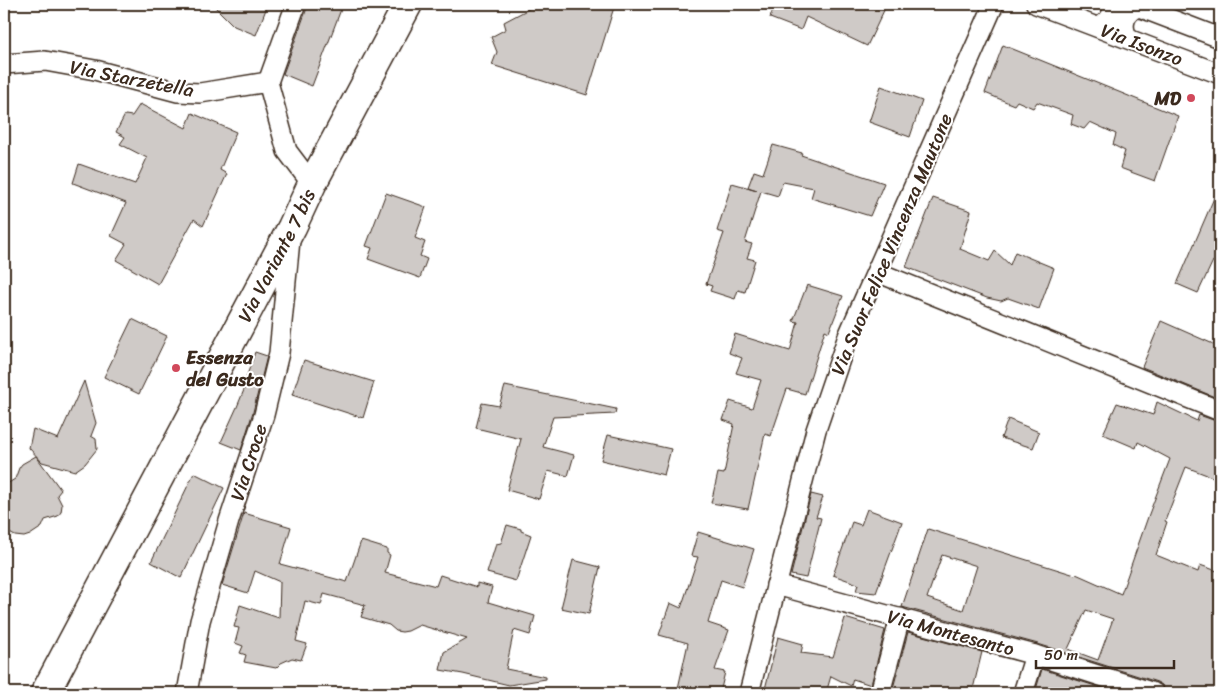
<svg xmlns="http://www.w3.org/2000/svg" width="1224" height="697" font-family="Sriracha,sans-serif">
  <style>
    .building { fill: #cfcac7; stroke: #3b2a1e; fill-rule: evenodd }
    .lines { fill: none; stroke-linecap: round; stroke-linejoin: round }
    .minor-casing { stroke: #3b2a1e; stroke-width: 22 }
    .primary-casing { stroke: #3b2a1e; stroke-width: 31 }
    .minor { stroke: #fff; stroke-width: 19 }
    .primary { stroke: #fff; stroke-width: 28 }
    .poi-dot { fill: #d1495b; stroke: #fff; stroke-width: 2 }
    .labels { text-anchor: middle; stroke-width: 4; stroke-linejoin: round; paint-order: stroke }
    .street-label { font-size: 19px; fill: #3b2a1e; stroke: #fff }
    .poi-label { font-size: 19px; font-weight: bold; fill: #3b2a1e; stroke: #fff; text-anchor: end }
  </style>
  <rect width="100%" height="100%" fill="#fff"/>
  <filter id="ink" filterUnits="userSpaceOnUse"><feTurbulence type="fractalNoise" baseFrequency=".02" numOctaves="2"/><feDisplacementMap in="SourceGraphic" scale="10" xChannelSelector="R" yChannelSelector="G"/><feConvolveMatrix kernelMatrix="1 2 1 2 8 2 1 2 1" color-interpolation-filters="sRGB"/></filter>
  <g filter="url(#ink)">
    <g class="building">
      <path d="M212 4H268L256 35 234 26Z"/>
      <path d="M307 4H343L312 86 283 74 307 8Z"/>
      <path d="M538 4H615L587 95 492 65 497 52 491 37 506 29 504 22Z"/>
      <path d="M775 4H887L867 46 806 17 801 30 770 18Z"/>
      <path d="M1003 45 1178 116 1155 181 1120 168 1125 151 1113 145 1116 134 1090 122 1084 129 1071 124 1073 115 1037 102 1033 108 1017 101 1014 105 985 93Z"/>
      <path d="M881 86 922 101 910 137 869 122Z"/>
      <path d="M140 104 186 128 192 113 236 132 220 170 227 174 203 226 194 219 158 284 116 260 126 244 111 236 126 203 73 183 79 164 135 184 147 158 120 144 125 137 116 132 125 115 132 116Z"/>
      <path d="M773 145 802 153 801 155 884 183 870 216 811 198 814 188 783 182 778 196 761 191 745 242 752 244 747 258 755 260 745 292 738 290 735 299 710 291 712 286 706 284 724 233 717 231 732 183 757 190 748 187 754 171 763 174Z"/>
      <path d="M1220 184V263L1213 261 1198 293 1177 284Z"/>
      <path d="M386 193 426 207 415 238 425 242 420 256 427 259 420 278 368 259 372 248 366 246Z"/>
      <path d="M933 198 971 211 960 249 989 261 995 251 1010 265 1015 252 1054 268 1039 309 1008 298 1001 301 987 298 906 267Z"/>
      <path d="M807 285 843 296 829 332 825 330 805 394 787 389 771 436 765 434 748 509 711 503 718 473 724 474 734 424 723 420 730 401 752 408 761 380 736 373 742 358 729 353 735 334 790 351 798 322 793 321Z"/>
      <path d="M132 319 167 336 139 394 104 377Z"/>
      <path d="M1161 321 1220 347V390L1217 398 1142 367Z"/>
      <path d="M255 352 267 356 253 412 241 450 221 442 237 407 246 385 244 384Z"/>
      <path d="M304 360 374 382 363 418 292 395Z"/>
      <path d="M84 381 96 423 91 436 96 439 97 449 85 464 75 471 42 462 29 448 33 429 58 439Z"/>
      <path d="M505 386 616 409 615 414 553 417 543 447 574 455 568 476 548 471 539 499 507 490 521 439 476 428 482 403 499 406Z"/>
      <path d="M1157 402 1197 421 1199 415 1216 421 1220 422V480L1186 467 1165 521 1167 522 1156 555 1198 572 1200 565 1220 572V693H1178L1164 689 1162 685 1157 682 1038 644 902 607 928 529 1075 575 1076 574 1121 594 1149 514 1170 459 1138 442 1136 448 1103 434 1117 403 1153 415ZM942 555 977 566 963 610 927 598ZM1086 610 1113 619 1098 660 1068 649Z"/>
      <path d="M1008 419 1039 432 1033 448 1001 438Z"/>
      <path d="M608 435 671 449 664 475 601 460Z"/>
      <path d="M36 456 61 490 57 495 62 505 61 512 58 516 45 520 42 527 30 535 24 537 15 536 4 530V488L5 485 15 479 19 468 22 464Z"/>
      <path d="M194 473 224 488 181 578 151 562Z"/>
      <path d="M811 494 823 497 816 517 821 518 806 578 791 575Z"/>
      <path d="M867 509 902 522 876 593 856 591 858 584 833 575 852 522 861 525Z"/>
      <path d="M244 513 291 527 280 564 347 582 361 541 387 549V553L390 555 385 573 436 586 440 575 477 587V583L492 587 488 602 535 616 530 635 514 630 506 669 546 677V679L509 685 463 674 440 670 444 652 467 639 420 625 408 631 402 632 396 631 389 625 361 617 365 605 324 594 321 605 305 601 296 641 307 644 301 660 292 658 281 663 276 668 244 662 246 655 240 653 243 646 235 643 239 628 234 627 240 605 279 618 280 582 255 571 248 593 222 585Z"/>
      <path d="M507 525 521 529V531L531 535 516 581 487 573 496 544 501 543Z"/>
      <path d="M698 532 754 549 742 587 721 580 708 623 729 630 715 670 725 672 720 693H677L688 643 659 635 670 603 681 608 698 557 691 556Z"/>
      <path d="M573 560 600 567 589 614 561 608Z"/>
      <path d="M845 618 885 630 871 685 853 679 851 686 831 676 826 693H812L798 689 797 693H764L778 637 803 644 801 653 833 657Z"/>
      <path d="M908 632 982 652 972 693H897L892 692Z"/>
      <path d="M1042 669 1114 692V693H1035Z"/>
    </g>
    <g class="lines">
      <defs>
        <g id="minor">
          <path d="M1036 4 1220 74"/>
          <path d="M1131 4 1220 38"/>
          <path d="M1098 27C1108 23 1114 15 1113 4"/>
          <path d="M1128 38C1120 26 1125 10 1140 7"/>
          <path d="M4 64 45 61 95 70 178 92 200 93 268 82 287 151 312 184"/>
          <path d="M268 82 296 4"/>
          <path d="M877 272 1220 411"/>
          <path d="M776 585 1035 655 1154 693"/>
          <path d="M187 693 200 621 229 521 264 415 279 353 290 240"/>
          <path d="M749 693 816 430 848 336 994 4"/>
          <path d="M880 693 900 618"/>
          <path d="M1023 693 1035 655"/>
        </g>
        <g id="primary">
          <path id="s1" d="M45 693 292 227 312 184 408 4"/>
        </g>
      </defs>
      <use href="#minor" class="minor-casing"/>
      <use href="#primary" class="primary-casing"/>
      <use href="#minor" class="minor"/>
      <use href="#primary" class="primary"/>
    </g>
  </g>
  <g class="poi-dot">
    <circle cx="1191" cy="98" r="5"/>
    <circle cx="176" cy="368" r="5"/>
  </g>
  <g class="labels">
    <g class="street-label">
      <text transform="translate(1142 44) rotate(21)" y="7">Via Isonzo</text>
      <text transform="translate(132 78) rotate(11)" y="7">Via Starzetella</text>
      <text transform="translate(891 244) rotate(-67)" y="7">Via Suor Felice Vincenza Mautone</text>
      <text dy="7" stroke="none"><textPath href="#s1" startOffset="495">Via Variante 7 bis</textPath></text>
      <text transform="translate(248 462) rotate(-72)" y="7">Via Croce</text>
      <text transform="translate(951 632) rotate(15)" y="7">Via Montesanto</text>
    </g>
    <g class="poi-label">
      <text x="1181" y="105">MD</text>
      <text x="186" y="364" text-anchor="start">Essenza<tspan x="186" dy="22">del Gusto</tspan></text>
    </g>
  </g>
  <rect width="1224" height="697" fill="none" stroke="#fff" stroke-width="20"/>
  <rect x="10" y="10" width="1204" height="677" fill="none" stroke="#3b2a1e" stroke-width="2" filter="url(#ink)"/>
  <path d="M1036 660v8h138v-8" fill="none" stroke="#3b2a1e" stroke-width="2.5"/>
  <text x="1044" y="660" font-size="15" fill="#3b2a1e" stroke="#ffffff" stroke-width="4" paint-order="stroke">50 m</text>
</svg>
